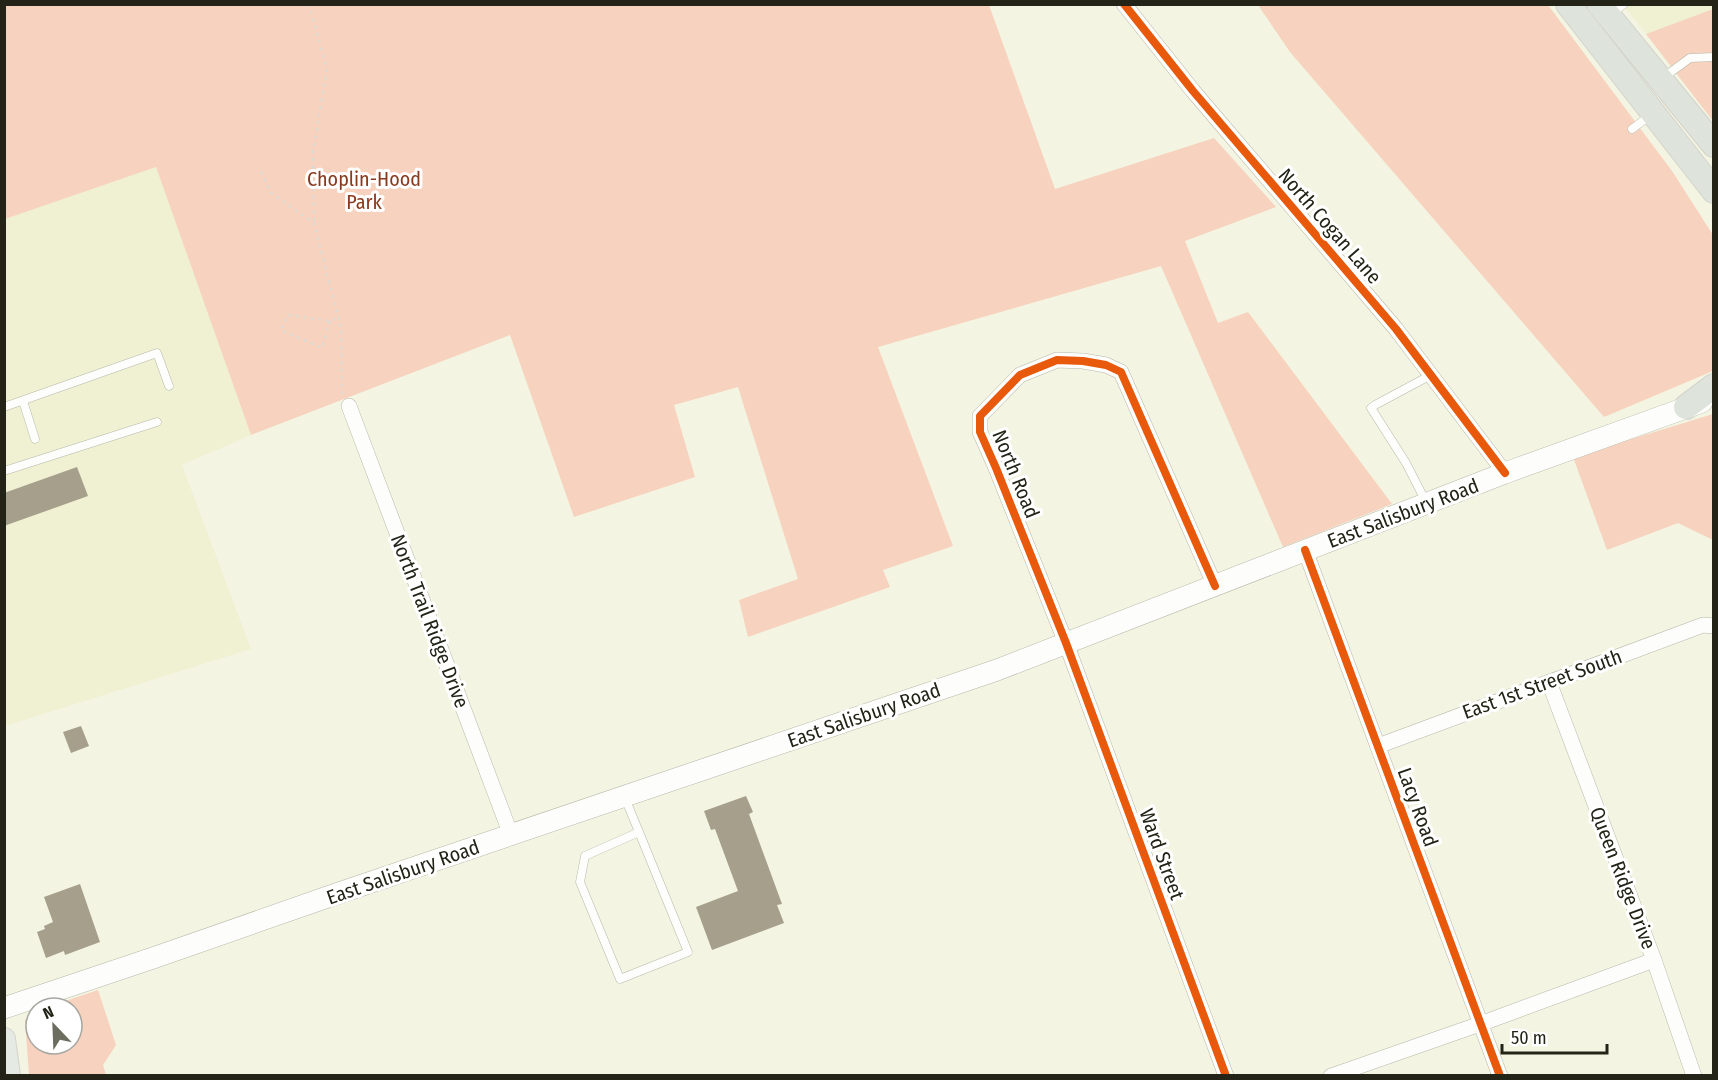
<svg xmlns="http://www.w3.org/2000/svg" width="1718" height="1080" font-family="'Fira Sans Condensed',sans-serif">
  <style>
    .built { fill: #f0f1d3 }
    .green { fill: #f7d2be }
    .building { fill: #a69f8c }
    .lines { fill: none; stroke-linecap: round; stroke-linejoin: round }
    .service-casing { stroke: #b7b8a9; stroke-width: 9 }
    .minor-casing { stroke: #b7b8a9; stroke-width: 16 }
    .secondary-casing { stroke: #b7b8a9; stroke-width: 22 }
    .primary-casing { stroke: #d3d3cb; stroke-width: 24 }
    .trunk-casing { stroke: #d3d3cb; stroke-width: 26 }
    .path { stroke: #dadad4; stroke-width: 2; stroke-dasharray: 3 4.5; stroke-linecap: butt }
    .service { stroke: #fdfdfb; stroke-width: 8 }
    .minor { stroke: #fdfdfb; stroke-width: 15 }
    .secondary { stroke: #fdfdfb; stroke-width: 21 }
    .primary { stroke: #e6eae4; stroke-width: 22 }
    .trunk { stroke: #dee4dc; stroke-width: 24 }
    .cycleway-casing { stroke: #fff; stroke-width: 11 }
    .cycleway { stroke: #e8590c; stroke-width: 8 }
    .labels { text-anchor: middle; stroke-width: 6; stroke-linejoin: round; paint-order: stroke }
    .park-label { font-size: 20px; fill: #8a3a1d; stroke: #fff }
    .street-label { font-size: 20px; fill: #232417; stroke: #fff }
  </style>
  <rect width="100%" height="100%" fill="#f3f4e2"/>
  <g class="built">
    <path d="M1623 5H1713V9L1646 34Z"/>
    <path d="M156 167 251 435 182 465 251 649 5 726 4 219Z"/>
  </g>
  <g class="green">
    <path d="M4 5H989L1055 189 1214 138 1276 207 1185 241 1218 323 1248 312 1392 504 1283 547 1161 266 878 347 953 546 883 570 890 587 748 637 739 600 798 579 738 387 674 405 695 477 574 517 510 335 251 435 156 167 5 219Z"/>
    <path d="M1258 5H1548L1672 171 1713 235V371L1604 417 1290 52Z"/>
    <path d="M1713 9V121L1646 34Z"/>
    <path d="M1713 414V540L1678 523 1607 550 1573 457Z"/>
    <path d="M98 990 116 1045 103 1065 106 1075H29L25 1020 36 1011V1044H72V1008H45Z"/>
  </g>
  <g class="building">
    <path d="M77 467 88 496 4 526V493Z"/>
    <path d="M81 726 89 746 71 753 63 732Z"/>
    <path d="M746 796 753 812 749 814 782 904 777 905 784 923 712 950 696 907 738 891 715 829 711 830 704 811Z"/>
    <path d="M80 884 100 942 65 955 64 951 46 958 37 932 45 929 44 926 53 922 44 897Z"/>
  </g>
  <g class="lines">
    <defs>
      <g id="service">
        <path d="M1612 13 1624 4"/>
        <path d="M1664 77 1690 58 1714 57"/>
        <path d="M1632 129 1652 114"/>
        <path d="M23 401 35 439"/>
        <path d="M4 407 157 353 169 386"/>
        <path d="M4 471 157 422"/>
        <path d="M1426 502 1406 463 1371 408 1375 405 1431 375"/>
        <path d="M625 798 639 832 585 856 580 882 620 979 688 952 639 832"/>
      </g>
      <g id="minor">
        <path d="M1124 4 1193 91 1396 329 1505 473"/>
        <path d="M349 406 511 835"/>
        <path d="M1305 550 1500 1076"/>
        <path d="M1215 586 1121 372 1106 365 1083 361 1057 360 1020 375 980 416V432L996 468 1066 643 1226 1076"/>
        <path d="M1549 682 1654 960 1694 1076"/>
        <path d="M1378 746 1703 625 1714 626"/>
        <path d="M1331 1076 1480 1024 1654 960"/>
      </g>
      <path id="secondary" d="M4 1008 153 958 339 893 997 670 1505 473 1702 402"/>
      <path id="primary" d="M4 1039 9 1076"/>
      <g id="trunk">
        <path d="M1568 4 1714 191"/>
        <path d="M1599 4 1714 145"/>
        <path d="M1686 407 1714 386"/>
      </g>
    </defs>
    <use href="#service" class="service-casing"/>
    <use href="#minor" class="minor-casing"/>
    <use href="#secondary" class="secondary-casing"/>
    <use href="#primary" class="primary-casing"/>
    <use href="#trunk" class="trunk-casing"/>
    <g class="path">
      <path d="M309 4 327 69 313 152 314 223"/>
      <path d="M261 172 270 192 314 223 341 328 342 394"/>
      <path d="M330 321 322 348 281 330 288 315 330 321 338 318"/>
    </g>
    <use href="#service" class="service"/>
    <use href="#minor" class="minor"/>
    <use href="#secondary" class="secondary"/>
    <use href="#primary" class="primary"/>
    <use href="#trunk" class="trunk"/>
    <defs>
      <g id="cycleway">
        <path d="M1124 4 1193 91 1396 329 1505 473"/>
        <path d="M1305 550 1500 1076"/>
        <path d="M1215 586 1121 372 1106 365 1083 361 1057 360 1020 375 980 416V432L996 468 1066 643 1226 1076"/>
      </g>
    </defs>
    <use href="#cycleway" class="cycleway-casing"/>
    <use href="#cycleway" class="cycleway"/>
  </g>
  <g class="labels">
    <g class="park-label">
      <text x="364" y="186">Choplin-Hood<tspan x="364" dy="23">Park</tspan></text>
    </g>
    <g class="street-label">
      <text transform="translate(1330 226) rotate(49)" y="7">North Cogan Lane</text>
      <text transform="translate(1016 474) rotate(68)" y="7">North Road</text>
      <text transform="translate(1403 513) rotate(-21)" y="7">East Salisbury Road</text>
      <text transform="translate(430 621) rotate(69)" y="7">North Trail Ridge Drive</text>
      <text transform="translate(1542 684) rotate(-20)" y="7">East 1st Street South</text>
      <text transform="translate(864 715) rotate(-19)" y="7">East Salisbury Road</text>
      <text transform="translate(1418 807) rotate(70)" y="7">Lacy Road</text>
      <text transform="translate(1162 854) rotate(70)" y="7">Ward Street</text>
      <text transform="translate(403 872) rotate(-19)" y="7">East Salisbury Road</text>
      <text transform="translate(1623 878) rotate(69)" y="7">Queen Ridge Drive</text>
    </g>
  </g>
  <rect width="1718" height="1080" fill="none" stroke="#232417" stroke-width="12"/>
  <g transform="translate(54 1026) rotate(337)"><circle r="28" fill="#ffffff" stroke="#a7a7a2" stroke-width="1.5"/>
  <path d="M0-4.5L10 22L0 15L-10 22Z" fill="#6c6d5e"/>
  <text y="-9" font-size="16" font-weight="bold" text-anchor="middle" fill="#232417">N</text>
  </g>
  <path d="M1502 1044v9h105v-9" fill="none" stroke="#232417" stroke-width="3"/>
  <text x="1511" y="1044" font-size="18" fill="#232417" stroke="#ffffff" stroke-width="4.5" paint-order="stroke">50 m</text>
</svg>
